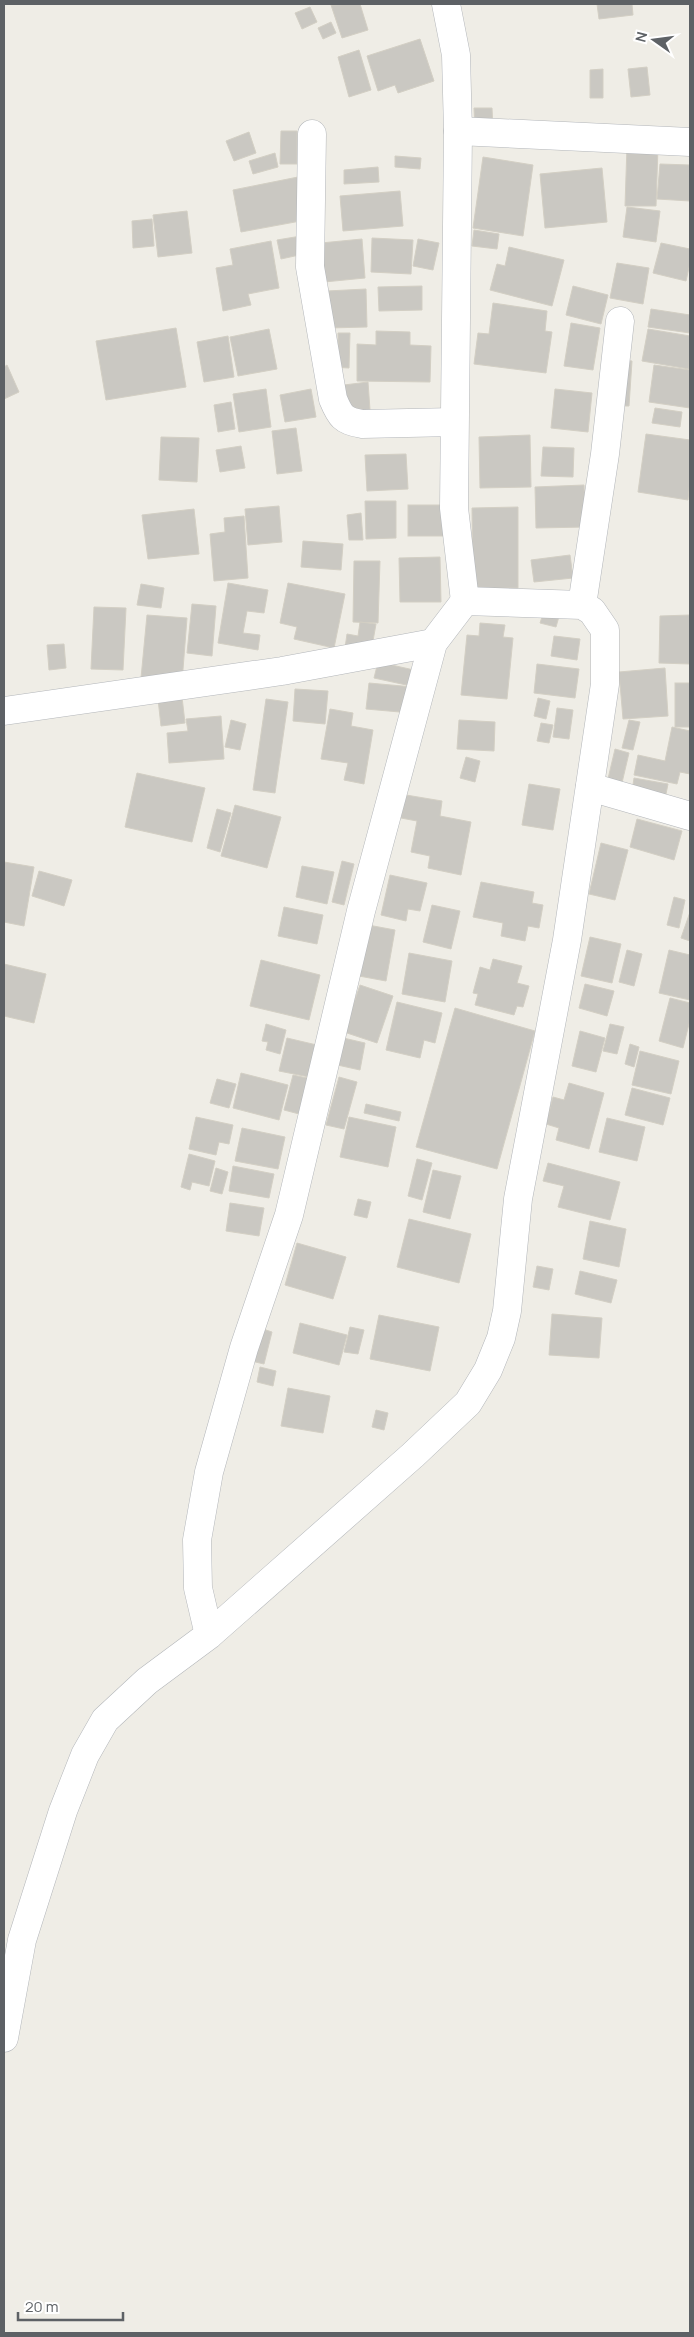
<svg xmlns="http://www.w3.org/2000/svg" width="694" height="2337" font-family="Manrope,sans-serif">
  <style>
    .building { fill: #cac8c2; stroke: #d3cfc4 }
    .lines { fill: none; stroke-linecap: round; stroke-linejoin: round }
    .street-casing { stroke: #b3b6ba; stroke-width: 29 }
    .street { stroke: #fff; stroke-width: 28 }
  </style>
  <rect width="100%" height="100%" fill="#efede6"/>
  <g class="building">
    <path d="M360 4 368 30 342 38 331 5Z"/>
    <path d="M597 4H632L633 15 599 19Z"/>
    <path d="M310 7 317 22 302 29 295 13Z"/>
    <path d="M331 22 336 33 323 39 318 28Z"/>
    <path d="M420 39 434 81 398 93 395 85 378 91 367 56Z"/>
    <path d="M359 50 371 90 349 97 338 57Z"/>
    <path d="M647 67 650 95 631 97 628 69Z"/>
    <path d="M603 69V98H590V70Z"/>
    <path d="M474 108H492L493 129 475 130Z"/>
    <path d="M281 131H297V164H280Z"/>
    <path d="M249 132 256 153 234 161 226 141Z"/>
    <path d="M627 146 658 147 656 206H625Z"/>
    <path d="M275 153 278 167 253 174 249 161Z"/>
    <path d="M395 156 421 158 420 169 395 167Z"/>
    <path d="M483 157 533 165 523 236 473 228Z"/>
    <path d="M660 164 690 165V201L657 199Z"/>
    <path d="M378 167 379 182 344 184V170Z"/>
    <path d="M602 168 607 222 545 228 540 174Z"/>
    <path d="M298 177 306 220 241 232 233 190Z"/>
    <path d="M400 191 403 226 343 231 340 196Z"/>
    <path d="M627 207 660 211 656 242 623 237Z"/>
    <path d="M187 211 192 253 158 257 153 215Z"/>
    <path d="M152 219 154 246 133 248 132 221Z"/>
    <path d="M474 230 499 234 497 249 472 246Z"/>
    <path d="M301 236 304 254 281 259 277 240Z"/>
    <path d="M372 238 413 240 411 274 371 272Z"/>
    <path d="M362 239 365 278 324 282 321 243Z"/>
    <path d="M418 239 439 243 433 270 413 266Z"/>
    <path d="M271 241 279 288 248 294 251 305 223 311 216 268 233 265 230 249Z"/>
    <path d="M661 243 690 249V263L686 281 653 273Z"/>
    <path d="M509 247 564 260 552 306 490 290 497 264 505 266Z"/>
    <path d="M617 263 649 268 643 304 610 298Z"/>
    <path d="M422 286V310L379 311 378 287Z"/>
    <path d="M573 286 608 295 601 324 566 315Z"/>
    <path d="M366 289 367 327 328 328 327 291Z"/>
    <path d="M493 303 547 311 545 331 552 332 546 373 474 364 478 333 489 334Z"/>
    <path d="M651 309 690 315V333L648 327Z"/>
    <path d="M571 323 600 328 593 370 564 366Z"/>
    <path d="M176 328 186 387 106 400 96 341Z"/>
    <path d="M269 329 277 369 238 376 230 337Z"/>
    <path d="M648 329 690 336 689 369 642 361Z"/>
    <path d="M376 331 410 332V345L431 346 430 382 357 381V344L376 345Z"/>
    <path d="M338 333H350L349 368 330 367 338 358Z"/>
    <path d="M228 336 234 377 204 382 197 342Z"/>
    <path d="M620 360 632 361 629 406H616Z"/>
    <path d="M7 365 19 392 4 399V367Z"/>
    <path d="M654 365 690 370V408L649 402Z"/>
    <path d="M368 382 370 410 347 412 344 385Z"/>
    <path d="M266 389 271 427 239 432 233 394Z"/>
    <path d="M311 389 316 417 285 422 280 395Z"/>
    <path d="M555 389 592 393 588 432 551 428Z"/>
    <path d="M231 402 235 429 218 432 214 405Z"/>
    <path d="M655 408 682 412 680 427 652 423Z"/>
    <path d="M296 428 302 471 277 474 272 431Z"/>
    <path d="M646 434 690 440V481L688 500 638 492Z"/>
    <path d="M530 435 531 487 480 488 479 437Z"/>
    <path d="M161 437 199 438 197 482 159 480Z"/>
    <path d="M241 446 245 468 220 472 216 450Z"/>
    <path d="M543 447 574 448 573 477 541 476Z"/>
    <path d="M406 454 408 489 367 491 365 455Z"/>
    <path d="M584 485 586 527 536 528 535 487Z"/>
    <path d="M365 501H396V538L366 539Z"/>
    <rect x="408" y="505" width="36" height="31"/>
    <path d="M279 506 282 542 248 545 245 509Z"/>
    <path d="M518 507V588H473L472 508Z"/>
    <path d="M194 509 199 554 148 559 142 515Z"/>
    <path d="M361 513 363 540H349L347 515Z"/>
    <path d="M244 516 248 578 214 581 210 534 225 532 224 518Z"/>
    <path d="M303 541 343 544 341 570 301 567Z"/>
    <path d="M570 555 573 578 534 582 531 560Z"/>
    <path d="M440 557 441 602H400L399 558Z"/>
    <path d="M354 561H380L378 623 353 622Z"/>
    <path d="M228 583 268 590 264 613 247 611 243 633 260 635 258 650 218 643Z"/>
    <path d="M288 583 345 594 334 648 294 639 297 627 280 623Z"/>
    <path d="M141 584 164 588 161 608 137 605Z"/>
    <path d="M192 604 216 606 212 656 187 653Z"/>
    <path d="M94 607 126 608 123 670 91 669Z"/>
    <path d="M545 608 560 613 556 627 540 623Z"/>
    <path d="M147 615 187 618 182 682 141 678Z"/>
    <path d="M690 615V664L659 663 660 616Z"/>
    <path d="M360 622 376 624 371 652 345 648 347 634 358 636Z"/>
    <path d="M480 623 505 625 503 637 513 638 507 699 461 695 467 635 479 636Z"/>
    <path d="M554 636 580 639 577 660 551 656Z"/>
    <path d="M64 644 66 668 49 670 47 645Z"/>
    <path d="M378 662 414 670 411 686 374 678Z"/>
    <path d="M537 664 579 669 575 698 534 693Z"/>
    <path d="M665 668 668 716 623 719 619 672Z"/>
    <path d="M369 683 413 687 411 713 366 709Z"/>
    <rect x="675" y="683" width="15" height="44"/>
    <path d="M295 689 328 691 325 724 293 721Z"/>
    <path d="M182 697 185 723 161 726 158 699Z"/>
    <path d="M538 698 550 701 546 719 534 716Z"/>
    <path d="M266 699 288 702 275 793 253 790Z"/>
    <path d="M557 708 573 710 569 739 553 737Z"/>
    <path d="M330 709 353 713 351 726 373 730 364 784 344 780 348 763 321 759Z"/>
    <path d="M221 716 224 759 169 763 167 733 188 731 186 719Z"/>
    <path d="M231 720 246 724 240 750 225 747Z"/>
    <path d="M459 720 495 722 494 751 457 749Z"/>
    <path d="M629 720 640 722 633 750 622 748Z"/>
    <path d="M541 723 553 725 549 743 537 741Z"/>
    <path d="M672 727 690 731V774L680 772 677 784 634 775 638 755 665 761Z"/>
    <path d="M615 749 629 753 621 787 607 783Z"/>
    <path d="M466 757 480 761 475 782 460 778Z"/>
    <path d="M137 773 205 788 192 842 125 827Z"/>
    <path d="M634 778 668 784 664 804 631 798Z"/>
    <path d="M529 784 560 789 553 830 522 825Z"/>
    <path d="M406 795 442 801 440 816 471 822 461 875 428 868 430 856 411 852 417 821 401 818Z"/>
    <path d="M235 805 281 817 267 868 221 856Z"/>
    <path d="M217 809 231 813 220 852 207 848Z"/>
    <path d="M637 819 682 831 674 860 630 847Z"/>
    <path d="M601 843 628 850 615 900 589 894Z"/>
    <path d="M342 861 354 864 344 905 332 902Z"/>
    <path d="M4 862 34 867 24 926 4 922Z"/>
    <path d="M302 866 334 872 327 904 296 897Z"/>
    <path d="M39 871 72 880 64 906 32 896Z"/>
    <path d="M390 875 427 883 420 911 408 909 406 921 381 915Z"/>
    <path d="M481 882 534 892 532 903 543 905 539 928 528 926 525 941 501 936 503 923 473 917Z"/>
    <path d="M674 897 685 900 679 928 667 925Z"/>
    <path d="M432 905 460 911 451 949 423 942Z"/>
    <path d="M284 907 323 915 317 944 278 936Z"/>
    <path d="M690 912V941L681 938Z"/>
    <path d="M368 925 395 930 386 981 359 976Z"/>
    <path d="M590 937 621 944 612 983 581 976Z"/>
    <path d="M627 950 642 954 634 986 619 982Z"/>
    <path d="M669 950 690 955V1000L659 993Z"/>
    <path d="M409 953 452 961 445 1002 402 994Z"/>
    <path d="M493 959 522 966 517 983 529 986 523 1007 517 1006 514 1015 475 1005 478 994 473 993 480 967 490 970Z"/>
    <path d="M261 960 320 975 309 1020 250 1006Z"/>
    <path d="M4 964 46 974 34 1023 4 1016Z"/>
    <path d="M585 984 614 991 607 1016 579 1008Z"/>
    <path d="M360 985 393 996 377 1043 344 1032Z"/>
    <path d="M670 998 690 1003V1020L683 1048 659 1041Z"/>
    <path d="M397 1002 442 1013 435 1043 424 1040 420 1058 386 1050Z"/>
    <path d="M455 1008 535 1031 497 1169 416 1147Z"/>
    <path d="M266 1024 286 1030 280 1054 266 1050 268 1042 262 1041Z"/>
    <path d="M610 1024 624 1027 617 1054 603 1051Z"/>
    <path d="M580 1031 605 1038 596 1072 572 1066Z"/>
    <path d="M339 1037 365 1043 360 1070 333 1064Z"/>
    <path d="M287 1038 321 1046 314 1078 279 1071Z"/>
    <path d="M630 1044 639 1047 634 1067 625 1064Z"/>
    <path d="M640 1051 679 1061 671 1094 632 1085Z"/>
    <path d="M241 1073 288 1085 279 1120 233 1108Z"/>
    <path d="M293 1075 312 1079 303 1115 284 1110Z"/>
    <path d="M339 1077 357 1082 344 1129 326 1125Z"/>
    <path d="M217 1079 236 1084 229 1108 210 1103Z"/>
    <path d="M569 1083 604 1093 589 1149 556 1140 559 1128 546 1124 553 1097 564 1100Z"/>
    <path d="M632 1088 670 1098 663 1125 625 1115Z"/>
    <path d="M366 1104 401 1112 399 1121 364 1113Z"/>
    <path d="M196 1117 233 1125 229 1144 219 1142 216 1155 189 1149Z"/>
    <path d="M349 1117 396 1127 388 1167 340 1157Z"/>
    <path d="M607 1118 645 1127 637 1161 599 1152Z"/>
    <path d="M242 1128 285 1137 278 1169 235 1161Z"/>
    <path d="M189 1154 215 1161 209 1186 192 1182 190 1190 181 1187Z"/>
    <path d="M417 1159 432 1163 422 1200 408 1196Z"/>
    <path d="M548 1163 620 1182 610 1220 558 1207 564 1186 543 1181Z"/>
    <path d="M233 1166 274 1174 269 1198 229 1191Z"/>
    <path d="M216 1168 228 1172 222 1194 210 1191Z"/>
    <path d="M433 1170 461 1176 450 1219 423 1212Z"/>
    <path d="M358 1199 371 1202 367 1218 354 1215Z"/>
    <path d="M230 1203 264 1208 259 1236 226 1231Z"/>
    <path d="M409 1219 471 1234 459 1283 397 1267Z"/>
    <path d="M590 1221 626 1229 619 1267 583 1259Z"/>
    <path d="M297 1243 346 1257 333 1299 285 1285Z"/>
    <path d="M537 1266 553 1269 549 1290 533 1287Z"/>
    <path d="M580 1271 617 1280 611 1303 575 1294Z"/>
    <path d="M552 1314 602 1318 599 1358 549 1355Z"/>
    <path d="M379 1315 439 1327 430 1371 370 1359Z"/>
    <path d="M300 1323 347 1335 339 1365 293 1353Z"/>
    <path d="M350 1327 364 1330 358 1354 344 1352Z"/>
    <path d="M260 1328 272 1332 264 1364 251 1361Z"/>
    <path d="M260 1367 276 1371 273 1386 257 1382Z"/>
    <path d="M288 1388 330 1396 323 1433 281 1426Z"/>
    <path d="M376 1410 388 1413 384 1430 372 1427Z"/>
  </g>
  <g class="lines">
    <defs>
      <g id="street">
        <path d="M446 4 456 55 458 131 454 508 465 601"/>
        <path d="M458 131 690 142"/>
        <path d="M312 134 310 267 333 399C340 416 343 421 362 424L454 422"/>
        <path d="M582 605 605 454 620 321"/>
        <path d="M4 711 282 671 433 643"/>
        <path d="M590 787 690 816"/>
        <path d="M4 2038 22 1940 63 1811 85 1755 105 1720 147 1681 209 1635 413 1455 468 1403 488 1370 501 1338 507 1311 518 1199 567 940 605 684V630L592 611 582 605 465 601 433 643 361 911 289 1215 244 1348 209 1472 197 1540 198 1588 209 1635"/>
      </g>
    </defs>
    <use href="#street" class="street-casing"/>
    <use href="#street" class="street"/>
  </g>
  <rect width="694" height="2337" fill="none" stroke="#5d6165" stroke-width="10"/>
  <g transform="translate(654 40) rotate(284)" stroke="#ffffff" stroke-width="4" paint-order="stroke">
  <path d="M0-4L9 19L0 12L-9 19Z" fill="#5d6165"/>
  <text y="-8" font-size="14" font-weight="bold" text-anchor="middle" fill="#5d6165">N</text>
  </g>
  <path d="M18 2312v8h105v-8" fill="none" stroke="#5d6165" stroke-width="2.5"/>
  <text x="25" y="2312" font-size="15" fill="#5d6165" stroke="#ffffff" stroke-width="4" paint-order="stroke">20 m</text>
</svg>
